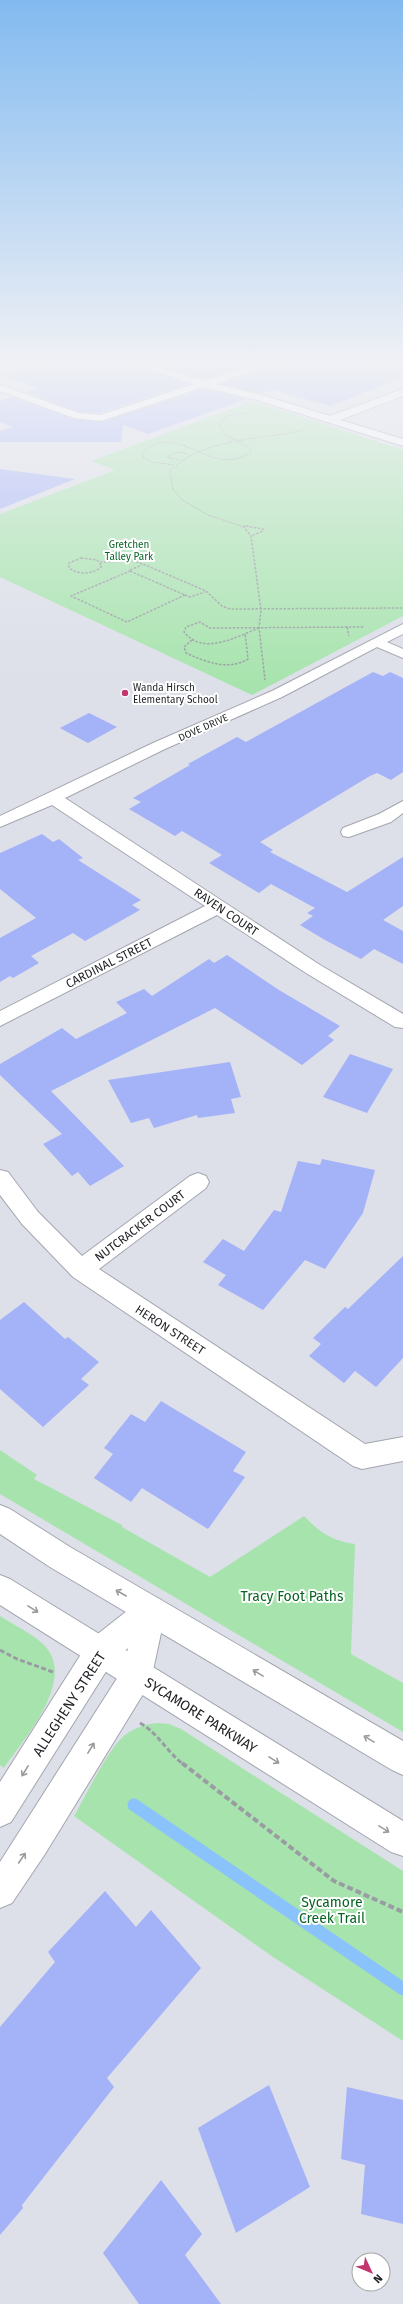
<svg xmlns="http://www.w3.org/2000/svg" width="403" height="2304" font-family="'Fira Sans',sans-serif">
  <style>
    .green { fill: #a7e4ad }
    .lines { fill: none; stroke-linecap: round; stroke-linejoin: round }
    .stream { stroke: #8ac2fc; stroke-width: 13 }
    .building { fill: #a4b2f8 }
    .street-casing { stroke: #a3a6af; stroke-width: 2 }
    .secondary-casing { stroke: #a3a6af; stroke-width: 2 }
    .path-far3 { stroke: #9a9ca4; stroke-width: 1; stroke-dasharray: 2 1; stroke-linecap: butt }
    .path-far2 { stroke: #9a9ca4; stroke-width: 1.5; stroke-dasharray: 2.5 1.5; stroke-linecap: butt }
    .path-far1 { stroke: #9a9ca4; stroke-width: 3; stroke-dasharray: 5 2.5; stroke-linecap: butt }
    .path { stroke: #9a9ca4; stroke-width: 4; stroke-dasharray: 6 3; stroke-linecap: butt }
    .street { fill: #fff; fill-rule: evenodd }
    .secondary { fill: #fff; fill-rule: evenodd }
    .oneway { stroke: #9a9b9c }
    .poi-dot { fill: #c1366e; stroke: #fff; stroke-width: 1.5 }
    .labels { text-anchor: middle; stroke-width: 4; stroke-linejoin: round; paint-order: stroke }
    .far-park-label { font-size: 10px; fill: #086425; stroke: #fff }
    .far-poi-label { font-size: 10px; fill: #1f2024; stroke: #fff; text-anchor: start }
    .far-street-label { font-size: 10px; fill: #1f2024; stroke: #fff }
    .street-label { font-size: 12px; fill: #1f2024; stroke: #fff }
    .near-park-label { font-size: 14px; fill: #086425; stroke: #fff }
    .near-street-label { font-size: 14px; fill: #1f2024; stroke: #fff }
  </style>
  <rect width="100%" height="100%" fill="#dddfe9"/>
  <g class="green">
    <path d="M253 401 403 450V616L252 695 0 577V514L115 470 91 461Z"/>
    <path d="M0 1450 37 1475 34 1479 122 1525V1527L210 1577 304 1516C320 1533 333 1541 355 1544L351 1654 403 1683V1732L0 1494Z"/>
    <path d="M0 1616C14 1625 31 1633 43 1644 79 1678 23 1740 4 1768L0 1765Z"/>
    <path d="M157 1723 169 1724 181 1729 403 1871V2041L273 1957 74 1816C87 1794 107 1750 125 1735 134 1728 146 1724 157 1723Z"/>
  </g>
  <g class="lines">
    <path class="stream" d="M134 1805 403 1989"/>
  </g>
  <g class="building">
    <path d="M43 362H126L189 384 100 413 79 412 26 392 39 388 2 375Z"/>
    <path d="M145 362H257L204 379Z"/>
    <path d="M276 362H366L403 373V377L330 406 274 390 261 393 220 384 273 365Z"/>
    <path d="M204 389 246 399 148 434 123 425 121 442H0V431L13 427 0 422V401L12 397 73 419 101 422Z"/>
    <path d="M0 469 75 479 0 509Z"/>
    <path d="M373 672 383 676 390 672 403 678V772L391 780 377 773 370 776 260 842 273 850 270 852 347 892 403 857V906L383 920 403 931V964L374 949 361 959 325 940 300 925 313 916 307 913 315 908 271 884 259 893 209 863 222 855 182 831 175 836 129 809 141 802 133 798 190 765 188 764 237 737 246 742Z"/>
    <path d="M89 713 117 727 88 743 60 728Z"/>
    <path d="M42 834 53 842 59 839 83 858 78 860 141 900 132 905 140 910 85 941 73 933 31 956 39 963 13 978 10 976 0 982V938L36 918 0 889V853Z"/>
    <path d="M227 955 279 990 340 1026 328 1036 334 1040 302 1065 215 1008 51 1091 124 1166 90 1186 78 1172 72 1176 43 1144 62 1134 0 1075V1064L62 1028 76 1039 127 1013 116 1002 144 989 152 996 209 959 214 963Z"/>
    <path d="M350 1054 393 1069 367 1113 323 1097Z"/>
    <path d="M230 1062 241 1097 231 1099 235 1113 198 1118 197 1115 154 1128 149 1118 131 1123 108 1080Z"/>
    <path d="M322 1159 375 1170 363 1213 325 1269 305 1260 263 1310 218 1285 226 1275 203 1262 223 1239 244 1251 274 1210 281 1212 298 1161 320 1165Z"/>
    <path d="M403 1256V1358L376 1387 355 1371 344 1383 309 1356 321 1344 313 1338 345 1307 348 1309Z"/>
    <path d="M24 1302 65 1339 68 1337 99 1362 81 1379 89 1385 43 1427 0 1389V1320Z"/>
    <path d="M161 1401 246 1452 233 1471 245 1477 208 1529 142 1488 131 1502 94 1478 113 1454 104 1448 131 1414 145 1422Z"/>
    <path d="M105 1891 136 1927 151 1910 201 1968 107 2078 114 2087 22 2205 23 2208 0 2235V2027L55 1962 48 1952Z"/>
    <path d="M269 2085 310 2187 236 2233 198 2128Z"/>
    <path d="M347 2087 403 2100V2224L361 2214 365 2165 341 2159Z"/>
    <path d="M161 2180 202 2234 185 2255 221 2304H139L103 2253Z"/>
  </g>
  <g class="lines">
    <defs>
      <g id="street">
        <path d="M127 362H141L204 381 261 362H275L273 364 215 384 265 396 330 416 403 389V396L340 420 403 439V446L257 400 204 387 101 421 74 418 0 391V385L79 413 100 415 194 384Z"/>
        <path d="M391 362H403V367L393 364Z"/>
        <path d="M403 624V634L387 642 403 649V658L377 647 282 697 165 749 65 798 320 965 403 1014V1028L395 1027 306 973 217 915 0 1026V1011L205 906 52 805 0 827V816L153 743 272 691Z"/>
        <path d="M403 801V813L391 822 349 837 343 836 341 832 343 828 379 814Z"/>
        <path d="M0 1170 8 1172 38 1212 82 1256 190 1176 198 1173 206 1176 209 1182 206 1188 99 1269 365 1444 403 1437V1461L362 1469 353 1466 73 1277 22 1224 0 1195Z"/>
        <path d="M151 1596 161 1600 166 1610 152 1675 148 1686 45 1854 12 1903 0 1908V1862L123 1669 128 1648 112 1662 11 1822 0 1827V1782L90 1640 141 1600Z"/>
      </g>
      <g id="secondary">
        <path d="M0 1505 10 1509 70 1547 403 1741V1775L392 1770 50 1567 0 1534Z"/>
        <path d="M0 1575 10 1579 403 1821V1856L391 1852 0 1605Z"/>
      </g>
    </defs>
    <use href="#street" class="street-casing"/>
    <use href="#secondary" class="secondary-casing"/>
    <g class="path-far3">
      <path d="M244 442 226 436 219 425 226 416 246 413"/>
      <path d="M178 460 167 457 177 452 188 454"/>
      <path d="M173 465 152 462 142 456 143 452C179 420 212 480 251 452V449L233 439 230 443"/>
      <path d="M244 526 253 527"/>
      <path d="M244 527 208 515 181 499 173 489 170 472C198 438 262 440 303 430"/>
    </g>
    <g class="path-far2">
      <path d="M243 526 251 536 261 610 259 628 265 680"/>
      <path d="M246 526 263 529V531L251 536"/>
      <path d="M81 558 97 560 102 566C93 575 79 575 69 568V563Z"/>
      <path d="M100 562 133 561 143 564 206 591 222 606 230 609 403 608"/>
      <path d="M130 570 142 565"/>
      <path d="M130 571 185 595 127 622 71 596Z"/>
      <path d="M185 595 190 597 205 592"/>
      <path d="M347 627 349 636"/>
      <path d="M259 628C236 637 203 656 184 632L186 627 200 622 210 628 364 627"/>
      <path d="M192 640 184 647 186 653C206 662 228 671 248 659L245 633"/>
    </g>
    <g class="path-far1">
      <path d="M0 1650 17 1659 53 1672"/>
      <path d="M140 1723C158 1733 167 1752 183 1764"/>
    </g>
    <path class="path" d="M182 1763 334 1881 403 1912"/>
    <use href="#street" class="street"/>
    <use href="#secondary" class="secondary"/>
  </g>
  <defs><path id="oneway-shaft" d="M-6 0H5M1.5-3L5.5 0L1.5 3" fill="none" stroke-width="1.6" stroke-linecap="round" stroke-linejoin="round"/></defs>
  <g class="oneway">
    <use href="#oneway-shaft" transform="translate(121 1593) rotate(-150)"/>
    <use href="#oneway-shaft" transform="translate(33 1609) rotate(32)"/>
    <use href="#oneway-shaft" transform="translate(258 1673) rotate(-149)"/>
    <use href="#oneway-shaft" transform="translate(369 1739) rotate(-149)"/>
    <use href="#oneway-shaft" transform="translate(91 1748) rotate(-58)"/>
    <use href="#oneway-shaft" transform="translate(274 1760) rotate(32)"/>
    <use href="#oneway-shaft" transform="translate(25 1771) rotate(122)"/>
    <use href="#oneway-shaft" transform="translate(384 1829) rotate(32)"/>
    <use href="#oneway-shaft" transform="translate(22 1858) rotate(-56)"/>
  </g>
  <linearGradient id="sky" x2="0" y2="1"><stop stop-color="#82baf0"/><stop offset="0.53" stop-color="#f0f1f5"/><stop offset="1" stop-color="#f0f1f5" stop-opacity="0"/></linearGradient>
  <rect width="403" height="684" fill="url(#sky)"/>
  <circle class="poi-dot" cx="125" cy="693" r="4"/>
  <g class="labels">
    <g class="far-park-label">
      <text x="129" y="548">Gretchen<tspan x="129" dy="12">Talley Park</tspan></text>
    </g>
    <g class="far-poi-label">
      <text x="133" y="691">Wanda Hirsch<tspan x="133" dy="12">Elementary School</tspan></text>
    </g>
    <g class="far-street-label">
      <text transform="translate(203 727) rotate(-24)" y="4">DOVE DRIVE</text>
    </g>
    <g class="street-label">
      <text transform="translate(226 912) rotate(34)" y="4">RAVEN COURT</text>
      <text transform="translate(109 963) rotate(-27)" y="4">CARDINAL STREET</text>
      <text transform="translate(140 1226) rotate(-37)" y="4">NUTCRACKER COURT</text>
      <text transform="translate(170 1330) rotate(33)" y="4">HERON STREET</text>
    </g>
    <g class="near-park-label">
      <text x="292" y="1601">Tracy Foot Paths</text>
      <text x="332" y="1907">Sycamore<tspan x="332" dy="16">Creek Trail</tspan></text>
    </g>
    <g class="near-street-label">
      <text transform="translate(69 1704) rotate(-57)" y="5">ALLEGHENY STREET</text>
      <text transform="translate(201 1715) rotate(32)" y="5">SYCAMORE PARKWAY</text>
    </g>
  </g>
  <g transform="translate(371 2272) rotate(134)"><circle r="19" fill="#ffffff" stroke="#a5a6a7"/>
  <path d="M0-3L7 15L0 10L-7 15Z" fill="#c1366e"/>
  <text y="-6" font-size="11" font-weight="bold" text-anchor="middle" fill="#1f2024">N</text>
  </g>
</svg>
